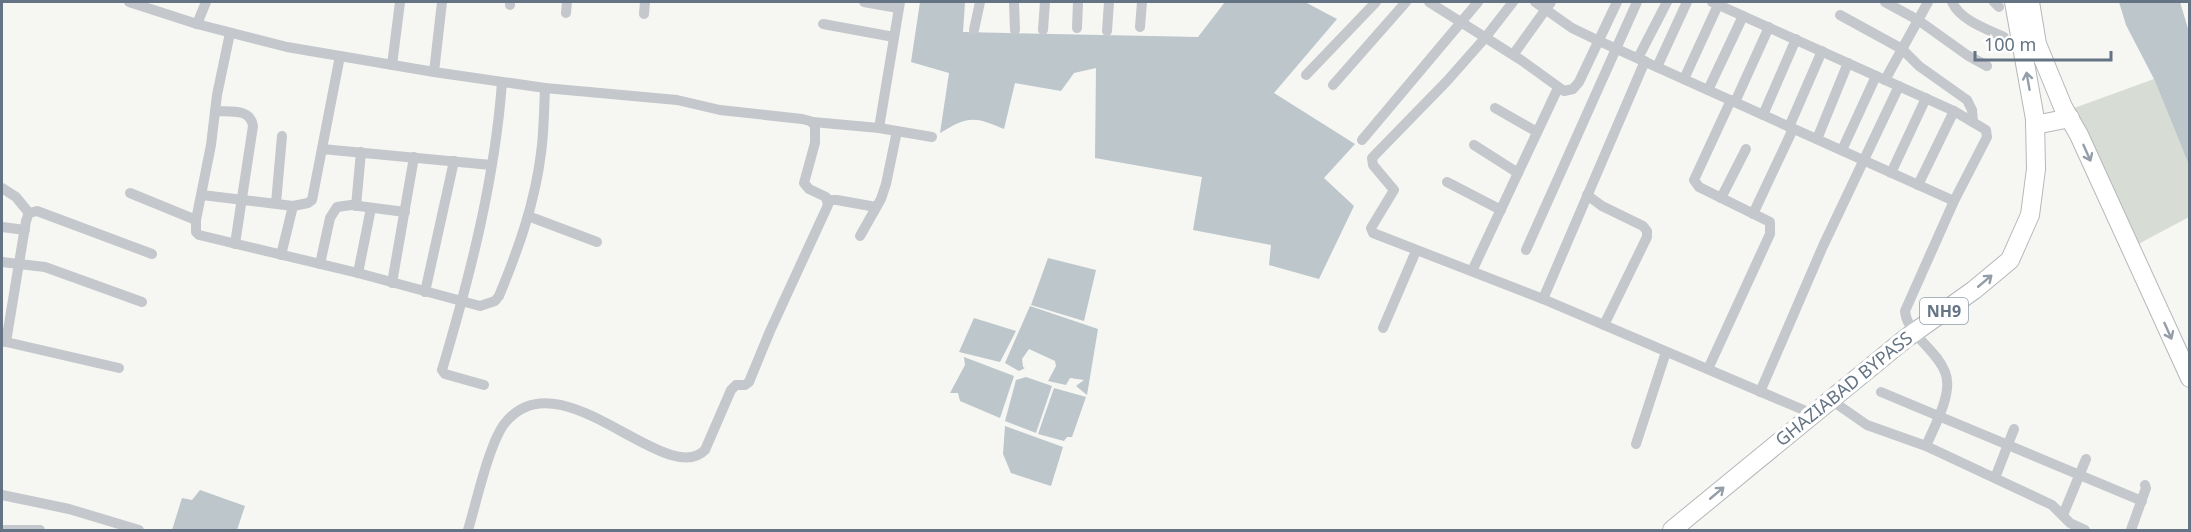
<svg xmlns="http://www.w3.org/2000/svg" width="2191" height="532" font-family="'Noto Sans',sans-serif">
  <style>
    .green { fill: #d7ddd4 }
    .water { fill: #bcc6cb }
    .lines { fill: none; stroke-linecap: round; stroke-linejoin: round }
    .trunk-casing { stroke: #b5b8bb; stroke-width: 20 }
    .minor { stroke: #c4c7cb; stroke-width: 10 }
    .trunk { stroke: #fff; stroke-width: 18 }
    .oneway { stroke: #939ea9 }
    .labels { text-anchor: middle; stroke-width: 6; stroke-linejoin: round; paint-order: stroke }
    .shield { fill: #fff; stroke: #939ea9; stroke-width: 1.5 }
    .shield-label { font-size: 16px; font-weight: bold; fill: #657484 }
    .street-label { font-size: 18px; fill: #657484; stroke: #fff }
  </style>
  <rect width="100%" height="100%" fill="#f6f6f3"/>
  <path class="green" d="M2154 79 2189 165V217L2131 248 2066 111Z"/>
  <g class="water">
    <path d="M920 2H965L963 32 1198 37 1225 2H1305L1337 19 1274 93 1355 144 1324 178 1354 206 1319 279 1269 265 1271 245 1193 230 1202 177 1095 158 1096 68 1074 73 1061 91 1015 83 1004 129C974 116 968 116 940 133L949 73 911 62Z"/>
    <path d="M2119 2H2180L2189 32V165L2154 79 2126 25Z"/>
    <path d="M1048 258 1096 270 1084 321 1031 305Z"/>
    <path d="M1030 306 1098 329 1087 395 1076 386 1084 380 1070 378 1066 385 1048 381 1056 366 1055 361 1029 349 1022 359 1023 367 1025 368 1019 371 1005 363Z"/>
    <path d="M974 318 1016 331 1000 362 959 352Z"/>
    <path d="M964 357 1014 376 1000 418 960 401 958 393H950L965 365Z"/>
    <path d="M1026 377 1052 386 1036 433 1005 421 1016 380Z"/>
    <path d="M1054 388 1086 397 1072 437H1067L1064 441 1038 434Z"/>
    <path d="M1005 426 1063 447 1051 486 1011 473 1003 454Z"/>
    <path d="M200 490 245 506 237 530H172L182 498 192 500Z"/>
  </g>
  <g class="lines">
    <defs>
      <g id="trunk">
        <path d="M2030 2 2037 44 2063 107 2079 135 2190 378"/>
        <path d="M2035 125 2070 118"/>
        <path d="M1672 530 1905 339 1974 290 2010 260 2030 215 2036 169 2035 119 2014 2"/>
      </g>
    </defs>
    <use href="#trunk" class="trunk-casing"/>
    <g class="minor">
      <path d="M129 2 197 24 287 47 434 72 545 88 677 100 720 110 802 119 810 121 815 125V143L804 183 809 189 826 197 828 205 770 331 749 382 745 385H736L731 390 705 450C666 490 560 354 505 423 489 443 476 504 468 530"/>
      <path d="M864 2 898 8"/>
      <path d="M1014 2 1015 30"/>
      <path d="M1429 2 1521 60 1564 91 1573 89 1579 82 1617 2"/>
      <path d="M1513 2 1485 38 1447 81 1372 158 1373 165 1394 190 1371 228 1373 233 1543 299 1813 414"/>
      <path d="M1535 2 1572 28 1599 41 1954 201"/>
      <path d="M1712 2 1954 111 1986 130 1987 137 1954 201 1905 311C1906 323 1913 330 1920 339 1929 349 1940 359 1945 372 1954 392 1934 427 1926 446"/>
      <path d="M1885 2 1918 20 1967 55 1987 66"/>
      <path d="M1952 2C1960 20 1986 29 2004 37"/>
      <path d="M1994 2 1999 7"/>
      <path d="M510 5V2"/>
      <path d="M566 13 567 2"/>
      <path d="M644 14 645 2"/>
      <path d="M1840 15 1902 49 1919 66 1967 100 1972 110 1973 122"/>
      <path d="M197 24 206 2"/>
      <path d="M823 24 894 37"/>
      <path d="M1140 27 1142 2"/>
      <path d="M1077 28 1078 2"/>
      <path d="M974 30 980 2"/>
      <path d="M1043 30 1045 2"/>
      <path d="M1107 31 1109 2"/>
      <path d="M230 33 217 95 211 145 196 220V232L199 235 358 273 480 306 495 301 499 296C518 250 535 203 541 153 544 132 544 110 545 88"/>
      <path d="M1513 55 1551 2"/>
      <path d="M1638 58 1667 2"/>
      <path d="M392 65 400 2"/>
      <path d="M1657 67 1687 2"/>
      <path d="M434 72 442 2"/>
      <path d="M1306 75 1376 2"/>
      <path d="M1684 79 1718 5"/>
      <path d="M1885 80 1928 2"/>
      <path d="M1333 85 1406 2"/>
      <path d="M1708 90 1743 16"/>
      <path d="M1735 102 1769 27"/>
      <path d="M1495 108 1537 132"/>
      <path d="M215 111C231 112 250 108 253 126L235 244"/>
      <path d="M1763 115 1796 39"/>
      <path d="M813 122 879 128 932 137"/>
      <path d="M1789 127 1822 51"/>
      <path d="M879 128 900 2"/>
      <path d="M1817 139 1848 63"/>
      <path d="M1362 140 1478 2"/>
      <path d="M1474 145 1518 173"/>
      <path d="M322 149 491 165"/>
      <path d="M1842 150 1876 76"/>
      <path d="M1891 173 1926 98"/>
      <path d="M1447 182 1501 210"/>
      <path d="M1918 185 1954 111"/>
      <path d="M2 188 16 197 29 213"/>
      <path d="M130 193 196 220"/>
      <path d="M202 195 293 206 308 203 312 200 340 56"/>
      <path d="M1587 195 1602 206 1643 226 1647 231V237L1604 325"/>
      <path d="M1721 198 1746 149"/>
      <path d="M828 200H837L876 207"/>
      <path d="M276 203 282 136"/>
      <path d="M356 206 361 152"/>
      <path d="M1753 214 1793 129"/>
      <path d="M528 216 597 242"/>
      <path d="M2 227 25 230"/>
      <path d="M860 236 881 199 886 184 897 131"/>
      <path d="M1526 250 1637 2"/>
      <path d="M281 255 293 206"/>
      <path d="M2 262 45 267 142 302"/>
      <path d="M320 264 330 218 337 207 351 205 405 212"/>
      <path d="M1472 271 1558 88"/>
      <path d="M358 273 371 208"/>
      <path d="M392 283 414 157"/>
      <path d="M425 292 454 161"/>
      <path d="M1543 299 1645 61"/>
      <path d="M1383 328 1416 251"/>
      <path d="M2 341 119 368"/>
      <path d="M6 342 26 221 29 213 37 211 152 254"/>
      <path d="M1708 369 1770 234V222L1699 187 1694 180 1731 100"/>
      <path d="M484 385 445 374 442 370C470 276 495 179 502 82"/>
      <path d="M1760 392 1823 246 1899 86"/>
      <path d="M1881 392 2142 501"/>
      <path d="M1831 400 1867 425 1926 446 2052 505 2070 523 2085 530"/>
      <path d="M1636 444 1666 352"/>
      <path d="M1995 478 2014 429"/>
      <path d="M2 495 69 509 139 530"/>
      <path d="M2063 515 2086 459"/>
      <path d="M2 530H40"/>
      <path d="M2131 530 2146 488 2145 485"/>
    </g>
    <use href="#trunk" class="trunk"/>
  </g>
  <defs><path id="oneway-shaft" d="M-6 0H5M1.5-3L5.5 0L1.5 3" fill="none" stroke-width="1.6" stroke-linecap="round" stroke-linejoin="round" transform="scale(1.5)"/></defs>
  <g class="oneway">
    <use href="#oneway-shaft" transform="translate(2028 81) rotate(-100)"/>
    <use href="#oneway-shaft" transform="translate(2087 153) rotate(66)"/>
    <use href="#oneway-shaft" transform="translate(1985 281) rotate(-40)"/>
    <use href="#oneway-shaft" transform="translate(2168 331) rotate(66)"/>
    <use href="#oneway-shaft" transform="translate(1717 493) rotate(-40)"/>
  </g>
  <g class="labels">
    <rect class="shield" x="1920" y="298" width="48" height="26" rx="4.5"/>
    <g class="shield-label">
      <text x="1944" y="317">NH9</text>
    </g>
    <g class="street-label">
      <text transform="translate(1844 389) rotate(-39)" y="6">GHAZIABAD BYPASS</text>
    </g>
  </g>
  <rect width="2191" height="532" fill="none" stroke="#657484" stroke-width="6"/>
  <path d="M1975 51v9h136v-9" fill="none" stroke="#657484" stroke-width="3"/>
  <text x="1984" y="51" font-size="18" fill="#657484" stroke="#ffffff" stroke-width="4.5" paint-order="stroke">100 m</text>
</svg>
